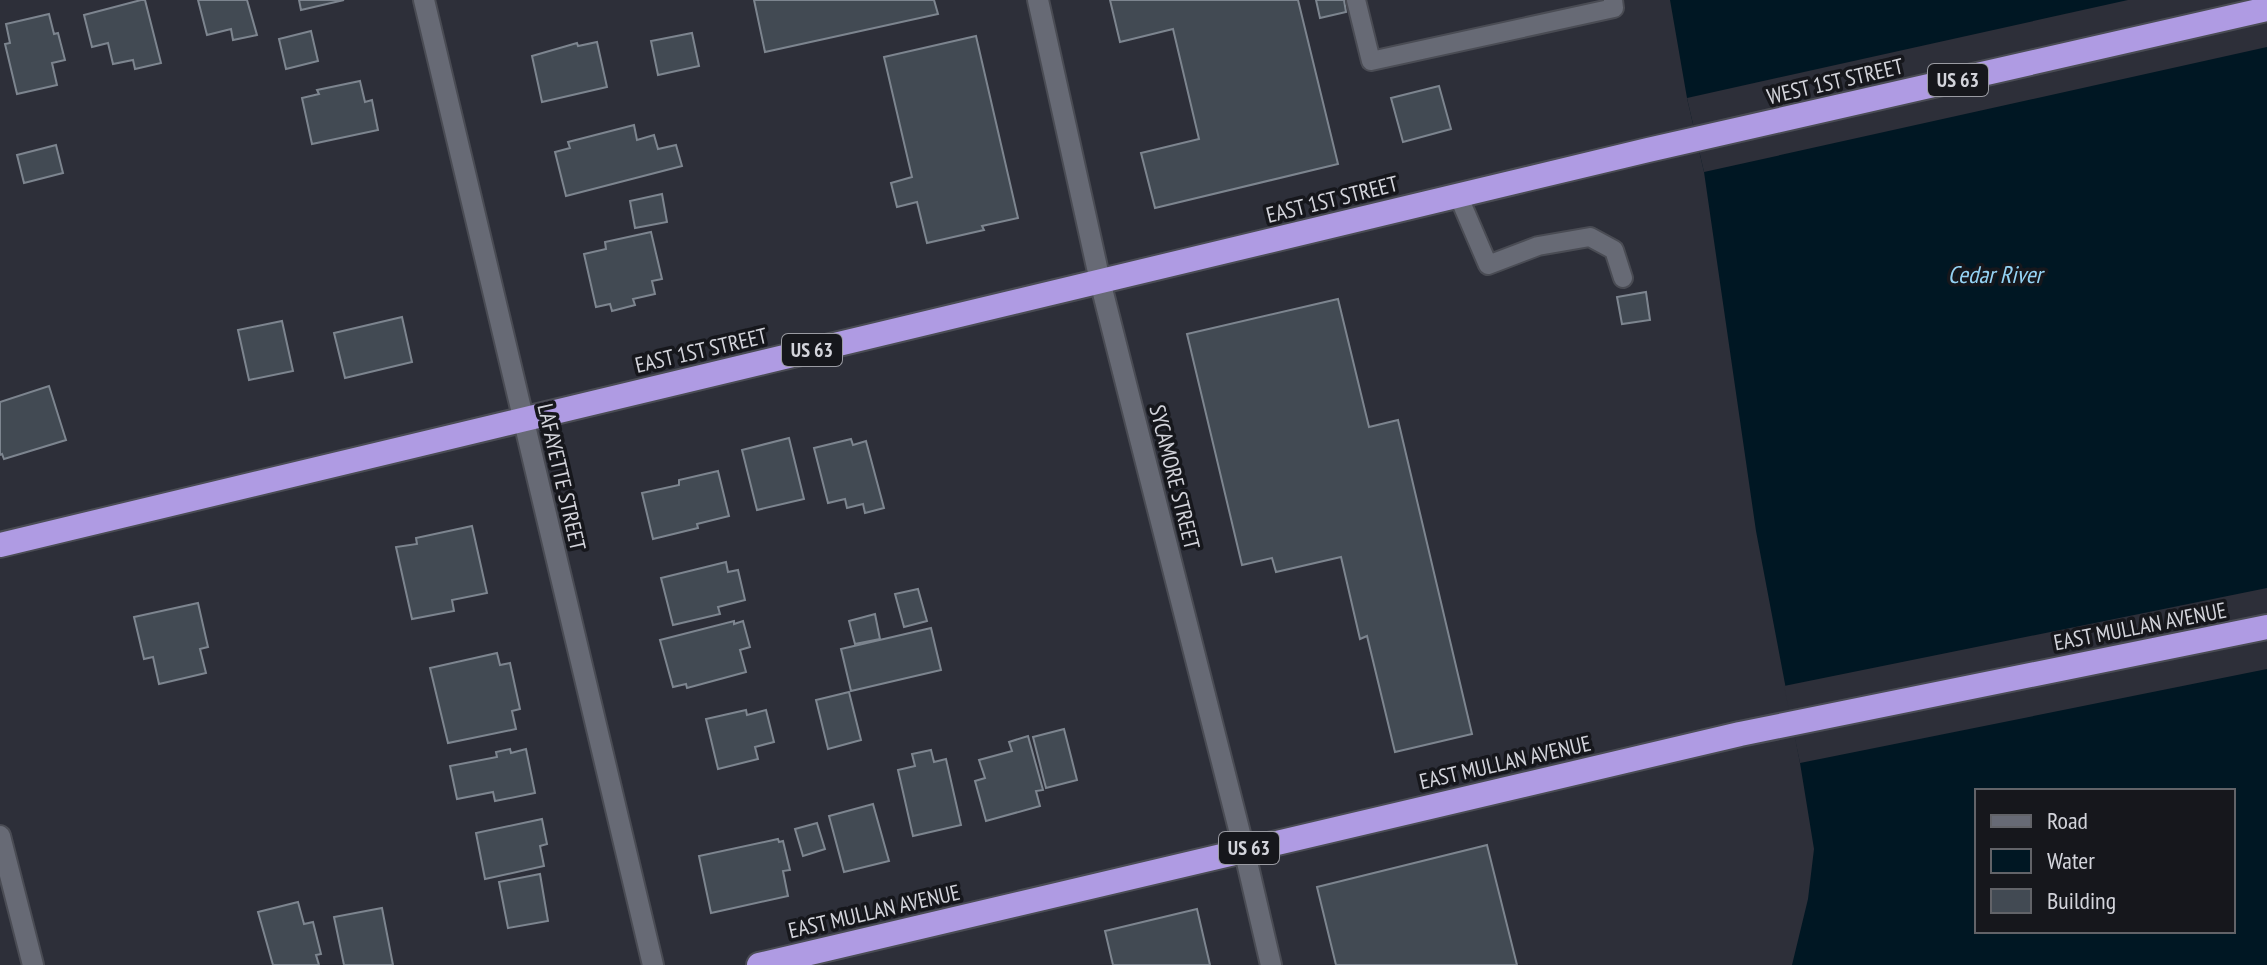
<svg xmlns="http://www.w3.org/2000/svg" width="2267" height="965" font-family="'PT Sans Narrow',sans-serif">
  <style>
    .water { fill: #001723; fill-rule: evenodd }
    .pier { fill: #2d2f39 }
    .building { fill: #424a53; stroke: #7d858f; stroke-width: 2 }
    .lines { fill: none; stroke-linecap: round; stroke-linejoin: round }
    .lane-casing { stroke: #4a4c54; stroke-width: 22 }
    .street-casing { stroke: #4a4c54; stroke-width: 24 }
    .secondary-casing { stroke: #4a4c54; stroke-width: 24 }
    .highway-casing { stroke: #4a4c54; stroke-width: 28 }
    .lane { stroke: #676a75; stroke-width: 18 }
    .street { stroke: #676a75; stroke-width: 20 }
    .secondary { stroke: #676a75; stroke-width: 20 }
    .highway { stroke: #af9be3; stroke-width: 24 }
    .labels { text-anchor: middle; stroke-width: 7; stroke-linejoin: round; paint-order: stroke }
    .shield { fill: #16171c; stroke: #9a9ba2; stroke-width: 2 }
    .shield-label { font-size: 20px; font-weight: bold; fill: #d3d4db }
    .street-label { font-size: 22px; fill: #d3d4db; stroke: #16171c }
    .water-label { font-size: 24px; font-style: italic; fill: #95d3f4; stroke: #16171c }
  </style>
  <rect width="100%" height="100%" fill="#2d2f39"/>
  <path class="water" d="M1670 0H2267V965H1792L1808 899 1814 849 1800 763 1756 531 1704 172 1687 98ZM1977 791H2233V931H1977Z"/>
  <g class="pier">
    <path d="M2128 0H2267V47L1704 172 1687 98Z"/>
    <path d="M2267 588V669L1800 763 1784 686Z"/>
  </g>
  <g class="building">
    <path d="M141 0H145L161 63 135 69 133 60 113 64 108 43 92 47 84 15Z"/>
    <path d="M198 0H247L257 35 233 40 231 29 207 35Z"/>
    <path d="M299 0H344L301 10Z"/>
    <path d="M754 0H934L938 14 765 52Z"/>
    <path d="M1110 0H1298L1338 164 1155 208 1141 153 1199 139 1173 29 1120 42Z"/>
    <path d="M1316 0H1344L1346 12 1320 18Z"/>
    <path d="M49 14 54 34 58 33 65 60 52 63 57 85 17 94 5 44 10 43 6 24Z"/>
    <path d="M311 31 318 61 286 69 279 39Z"/>
    <path d="M692 33 699 66 658 75 651 41Z"/>
    <path d="M976 36 1018 218 982 226 984 230 927 243 917 202 897 207 891 183 912 177 884 57Z"/>
    <path d="M597 42 607 87 542 102 532 56 577 43 578 46Z"/>
    <path d="M360 81 365 102 372 100 378 130 312 144 302 98 319 94 317 90Z"/>
    <path d="M1439 86 1451 129 1403 142 1391 98Z"/>
    <path d="M634 125 637 140 654 135 658 149 676 145 682 166 566 196 555 152 570 148 568 142Z"/>
    <path d="M56 145 63 173 24 183 17 155Z"/>
    <path d="M662 194 667 222 635 228 630 201Z"/>
    <path d="M651 232 662 279 652 281 655 294 633 299 635 305 612 311 610 304 596 307 584 254 606 249 605 242Z"/>
    <path d="M1646 292 1650 320 1622 324 1617 297Z"/>
    <path d="M1338 299 1369 427 1398 420 1472 734 1395 752 1367 636 1360 639 1341 557 1276 572 1272 558 1242 565 1187 334Z"/>
    <path d="M402 317 412 362 345 378 334 333Z"/>
    <path d="M282 321 293 371 249 380 238 330Z"/>
    <path d="M49 386 66 440 4 459 2 454 0 455V402Z"/>
    <path d="M789 438 804 499 757 510 742 450Z"/>
    <path d="M851 439 853 445 866 441 884 508 865 513 863 504 847 508 845 499 828 503 814 448Z"/>
    <path d="M718 471 729 516 697 524 698 528 653 539 642 493 679 485V480Z"/>
    <path d="M472 526 487 593 452 600 454 611 412 619 396 547 417 544 416 538Z"/>
    <path d="M726 562 728 572 738 570 745 600 718 607 720 614 673 625 661 578Z"/>
    <path d="M918 589 927 621 904 627 895 594Z"/>
    <path d="M198 603 208 647 200 649 206 673 159 684 153 657 144 659 134 617Z"/>
    <path d="M875 614 880 639 855 644 849 621Z"/>
    <path d="M734 621V624L743 621 750 647 740 650 746 672 687 688 686 684 673 687 660 640Z"/>
    <path d="M931 628 941 670 851 691 841 649Z"/>
    <path d="M497 653 500 665 510 663 520 709 512 711 516 729 448 743 430 668Z"/>
    <path d="M849 692 861 740 828 749 816 700Z"/>
    <path d="M746 710 747 715 766 710 774 742 755 747 758 759 718 769 706 719Z"/>
    <path d="M1064 729 1077 780 1046 788 1033 737Z"/>
    <path d="M1028 736 1043 790 1036 791 1040 806 986 821 975 781 985 778 979 760 1012 751 1009 742Z"/>
    <path d="M510 749 511 753 526 749 535 793 495 801 493 792 457 799 450 766 497 757 496 752Z"/>
    <path d="M931 750 934 762 946 759 961 825 913 836 898 770 915 766 912 754Z"/>
    <path d="M873 804 889 861 844 872 829 816Z"/>
    <path d="M542 819 547 844 540 846 544 866 485 879 476 833Z"/>
    <path d="M817 823 825 849 803 856 795 829Z"/>
    <path d="M778 839 779 842 783 841 790 870 783 871 788 896 711 913 699 856Z"/>
    <path d="M1487 845 1517 965H1336L1317 887Z"/>
    <path d="M540 874 548 921 508 928 499 882Z"/>
    <path d="M298 902 304 924 313 922 321 954 316 955 319 965H273L258 912Z"/>
    <path d="M382 908 393 965H344L334 917Z"/>
    <path d="M1197 909 1210 965H1113L1105 931Z"/>
  </g>
  <g class="lines">
    <defs>
      <g id="lane">
        <path d="M1356 0 1371 61 1614 8 1613 0"/>
        <path d="M1458 195 1488 265 1538 246 1590 237 1614 250 1623 278"/>
      </g>
      <g id="street">
        <path d="M0 836 33 965"/>
        <path d="M1244 849 1271 965"/>
      </g>
      <g id="secondary">
        <path d="M424 0 653 965"/>
        <path d="M1038 0 1100 281 1244 849"/>
      </g>
      <g id="highway">
        <path d="M0 545 1648 150 2267 9"/>
        <path d="M759 965 1740 734 2267 627"/>
      </g>
    </defs>
    <use href="#lane" class="lane-casing"/>
    <use href="#street" class="street-casing"/>
    <use href="#secondary" class="secondary-casing"/>
    <use href="#highway" class="highway-casing"/>
    <use href="#lane" class="lane"/>
    <use href="#street" class="street"/>
    <use href="#secondary" class="secondary"/>
    <use href="#highway" class="highway"/>
  </g>
  <g class="labels">
    <g class="shield">
      <rect x="1928" y="64" width="60" height="32" rx="6"/>
      <rect x="782" y="334" width="60" height="32" rx="6"/>
      <rect x="1219" y="832" width="60" height="32" rx="6"/>
    </g>
    <g class="shield-label">
      <text x="1958" y="87">US 63</text>
      <text x="812" y="357">US 63</text>
      <text x="1249" y="855">US 63</text>
    </g>
    <g class="street-label">
      <text transform="translate(1835 81) rotate(-13)" y="8">WEST 1ST STREET</text>
      <text transform="translate(1332 199) rotate(-14)" y="8">EAST 1ST STREET</text>
      <text transform="translate(701 350) rotate(-13)" y="8">EAST 1ST STREET</text>
      <text transform="translate(562 477) rotate(77)" y="8">LAFAYETTE STREET</text>
      <text transform="translate(1175 477) rotate(76)" y="8">SYCAMORE STREET</text>
      <text transform="translate(2140 626) rotate(-11)" y="8">EAST MULLAN AVENUE</text>
      <text transform="translate(1505 762) rotate(-13)" y="8">EAST MULLAN AVENUE</text>
      <text transform="translate(874 911) rotate(-13)" y="8">EAST MULLAN AVENUE</text>
    </g>
    <g class="water-label">
      <text x="1995" y="283">Cedar River</text>
    </g>
  </g>
  <rect x="1975" y="789" width="260" height="144" fill="#16171c" stroke="#626368" stroke-width="2"/>
  <rect x="1991" y="815" width="40" height="12" fill="#676a75" stroke="#626368" stroke-width="2"/>
  <text x="2047" y="829" font-size="24" fill="#d3d4db">Road</text>
  <rect x="1991" y="849" width="40" height="24" fill="#001723" stroke="#626368" stroke-width="2"/>
  <text x="2047" y="869" font-size="24" fill="#d3d4db">Water</text>
  <rect x="1991" y="889" width="40" height="24" fill="#424a53" stroke="#626368" stroke-width="2"/>
  <text x="2047" y="909" font-size="24" fill="#d3d4db">Building</text>
</svg>
